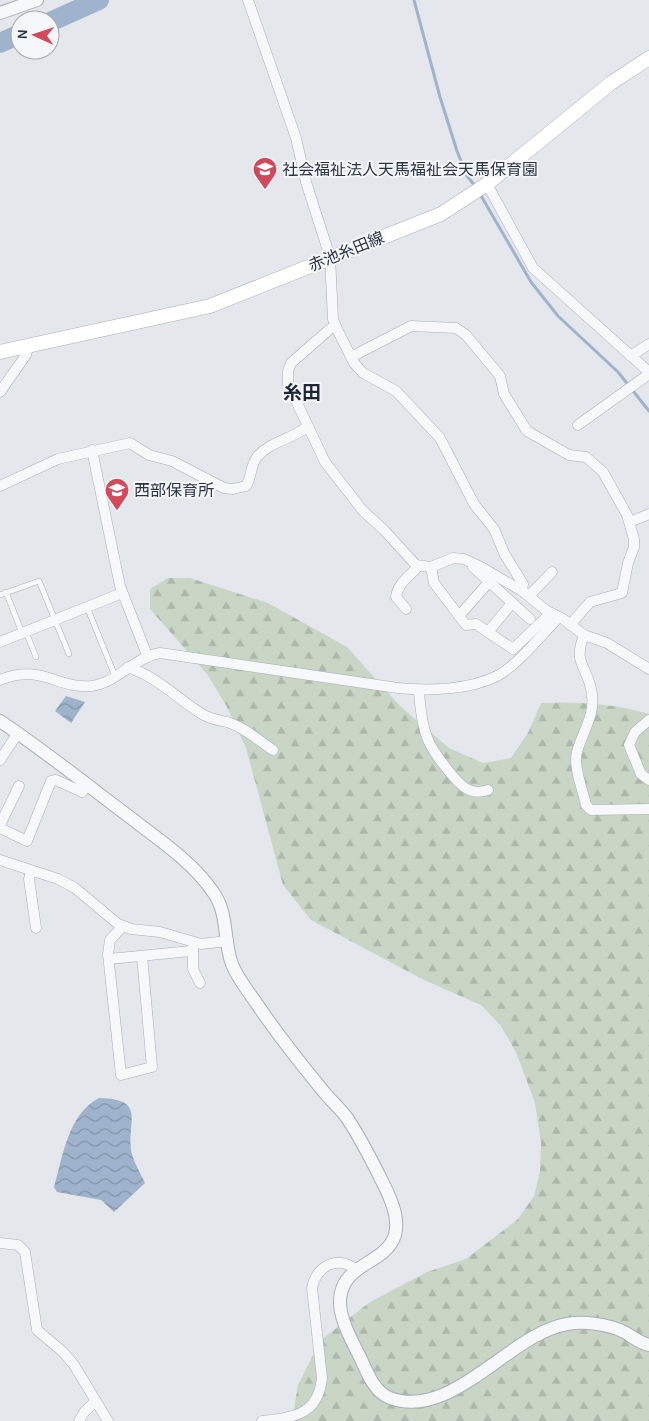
<svg xmlns="http://www.w3.org/2000/svg" width="649" height="1421" font-family="Karla,'Noto Sans JP',sans-serif">
  <style>
    .forest { fill: url(#forest-firs) }
    .water { fill: url(#water-waves) }
    .lines { fill: none; stroke-linecap: round; stroke-linejoin: round }
    .stream { stroke: #9fb4cc; stroke-width: 3 }
    .river { stroke: #9fb4cc; stroke-width: 20 }
    .service-casing { stroke: #a9aeb7; stroke-width: 6 }
    .minor-casing { stroke: #a9aeb7; stroke-width: 11 }
    .tertiary-casing { stroke: #a9aeb7; stroke-width: 14 }
    .secondary-casing { stroke: #a9aeb7; stroke-width: 15 }
    .service { stroke: #f7f8fa; stroke-width: 5 }
    .minor { stroke: #f7f8fa; stroke-width: 10 }
    .tertiary { stroke: #f7f8fa; stroke-width: 12 }
    .secondary { stroke: #fff; stroke-width: 14 }
    .labels { text-anchor: middle; stroke-width: 4; stroke-linejoin: round; paint-order: stroke }
    .poi-label { font-size: 16px; fill: #2b3445; stroke: #f4f6f9; text-anchor: start }
    .street-label { font-size: 16px; fill: #2b3445; stroke: #f4f6f9 }
    .quarter-label { font-size: 19px; font-weight: bold; fill: #1d2536; stroke: #f4f6f9 }
  </style>
  <defs>
    <pattern id="forest-firs" width="22" height="20" patternUnits="userSpaceOnUse" patternTransform="scale(1.25)"><rect width="22" height="20" fill="#c9d6c5"/><path d="M5 1l3.5 6h-7zM16 11l3.5 6h-7z" fill="#adb8ab"/></pattern>
    <pattern id="water-waves" width="16" height="10" patternUnits="userSpaceOnUse" patternTransform="scale(1.25)"><rect width="16" height="10" fill="#9fb4cc"/><path d="M0 5q4-4 8 0t8 0" fill="none" stroke="#8293a7"/></pattern>
  </defs>
  <rect width="100%" height="100%" fill="#e4e7ec"/>
  <path class="forest" d="M168 578H190L268 603 347 647 400 706 449 748 483 763 511 758 528 733 541 703C577 701 615 704 649 714V1421H292L298 1385 320 1341 370 1302 427 1272 466 1259 518 1219 534 1196 540 1171 541 1143 535 1103 516 1052 501 1026 481 1005 424 980 311 920 283 885 246 748 226 705 207 674 150 609V589Z"/>
  <g class="water">
    <path d="M66 696 85 702 71 723 55 711Z"/>
    <path d="M99 1098C149 1099 125 1123 132 1154 134 1163 141 1174 145 1183L114 1212 101 1200 57 1192 54 1187C63 1156 68 1114 99 1098Z"/>
  </g>
  <g class="lines">
    <g class="stream">
      <path d="M414 0 440 97 457 151 467 176 476 187"/>
      <path d="M480 194 531 282 558 316 618 372 649 411"/>
    </g>
    <g class="river">
      <path d="M50 22 99 0"/>
      <path d="M0 43 20 34"/>
    </g>
    <defs>
      <g id="service">
        <path d="M6 592 22 633"/>
        <path d="M0 595 39 581 69 654"/>
        <path d="M87 607 115 676"/>
        <path d="M26 632 36 657"/>
      </g>
      <g id="minor">
        <path d="M248 0 296 138 306 182 330 257 333 319 337 329 354 363 363 373 396 391 440 438 474 504 494 529 505 555 523 584 522 591"/>
        <path d="M487 184 533 268 649 372"/>
        <path d="M336 326 330 329 291 363 288 371V384L325 462 363 511 384 530 416 565 431 567 453 558 464 559 481 567 522 591 547 611 563 619 584 635 607 643 649 669"/>
        <path d="M631 356 649 344"/>
        <path d="M351 357 411 326 456 328 466 335 500 376 504 394 527 431 569 455 586 457 603 472 627 515 634 539V547L628 563 622 593 590 602 570 625"/>
        <path d="M0 392 26 355 28 346"/>
        <path d="M578 425 649 374"/>
        <path d="M92 450 120 586 147 655"/>
        <path d="M0 486 58 459 130 443 149 455 172 461 224 488 233 489 246 486C252 477 250 466 257 457 269 442 292 439 307 427"/>
        <path d="M630 522 649 514"/>
        <path d="M431 567 434 583 466 625 476 624 513 649 551 613"/>
        <path d="M473 567 530 619"/>
        <path d="M529 596 552 572"/>
        <path d="M406 609 396 597C398 582 410 577 418 566"/>
        <path d="M459 616 489 582"/>
        <path d="M488 632 512 603"/>
        <path d="M584 635C573 663 586 665 591 689 597 713 583 730 577 752 573 767 583 790 586 805L591 810 649 809"/>
        <path d="M0 642 122 593"/>
        <path d="M128 667C159 678 175 697 202 714 210 719 218 720 227 722 244 727 259 741 273 750"/>
        <path d="M0 680C41 663 57 689 91 686 117 683 133 658 160 653L398 688C429 691 469 690 497 676 518 665 542 634 559 617"/>
        <path d="M419 691C420 706 422 725 428 740 433 752 458 786 469 790 476 793 482 792 488 790"/>
        <path d="M649 720 635 732 629 745 641 774 649 780"/>
        <path d="M0 760 18 733"/>
        <path d="M0 825 19 786"/>
        <path d="M0 828 27 841 51 781 56 780 82 792 87 785"/>
        <path d="M0 860 58 879 75 888 118 924 131 929 160 932 201 944 228 941"/>
        <path d="M31 871 29 879 36 928"/>
        <path d="M123 926 110 940 108 954 121 1075 152 1067 142 956"/>
        <path d="M193 945V969L200 983"/>
        <path d="M109 959 191 951"/>
        <path d="M0 1243 18 1245 25 1252 37 1330 63 1352 74 1365 108 1421"/>
        <path d="M79 1421 85 1411 96 1401"/>
        <path d="M262 1421C295 1417 318 1415 322 1378L312 1288C317 1265 337 1255 357 1270"/>
      </g>
      <g id="tertiary">
        <path d="M0 13 37 0"/>
        <path d="M0 721C45 751 87 785 131 818 159 840 193 862 213 892 229 914 223 941 232 964 237 978 249 992 257 1004 277 1034 301 1064 324 1092 331 1101 341 1109 347 1118 360 1137 371 1159 381 1179 389 1195 400 1216 395 1235 389 1253 372 1259 358 1269 324 1293 346 1329 360 1357 367 1372 374 1392 390 1398 452 1421 509 1334 567 1324 583 1321 609 1324 624 1332 632 1336 639 1343 649 1345"/>
      </g>
      <path id="secondary" d="M0 352 210 306 441 214 487 184 611 83 649 58"/>
    </defs>
    <use href="#service" class="service-casing"/>
    <use href="#minor" class="minor-casing"/>
    <use href="#tertiary" class="tertiary-casing"/>
    <use href="#secondary" class="secondary-casing"/>
    <use href="#service" class="service"/>
    <use href="#minor" class="minor"/>
    <use href="#tertiary" class="tertiary"/>
    <use href="#secondary" class="secondary"/>
  </g>
  <defs>
    <symbol id="school-pin" viewBox="-11 -11 22 30"><path d="M0 17L-7.5 6A9.5 9.5 0 1 1 7.5 6Z" fill="#d1495b" stroke="#f4f6f9"/><path d="M0-5L7-2L0 1L-7-2ZM-4 1L0 2.5L4 1V4Q0 6-4 4Z" fill="#fff"/></symbol>
  </defs>
  <g fill-rule="evenodd">
    <use href="#school-pin" x="251" y="155" width="28" height="38"/>
    <use href="#school-pin" x="103" y="476" width="28" height="38"/>
  </g>
  <g class="labels">
    <g class="poi-label">
      <text x="282" y="175">社会福祉法人天馬福祉会天馬保育園</text>
      <text x="134" y="496">西部保育所</text>
    </g>
    <g class="street-label">
      <text transform="translate(346 251) rotate(-22)" y="6">赤池糸田線</text>
    </g>
    <g class="quarter-label">
      <text x="302" y="399">糸田</text>
    </g>
  </g>
  <g transform="translate(35 35) rotate(273)"><circle r="24" fill="#f4f6f9" stroke="#a4a8b1"/>
  <path d="M0-4L9 19L0 12L-9 19Z" fill="#d1495b"/>
  <text y="-8" font-size="14" font-weight="bold" text-anchor="middle" fill="#2b3445">N</text>
  </g>
</svg>
